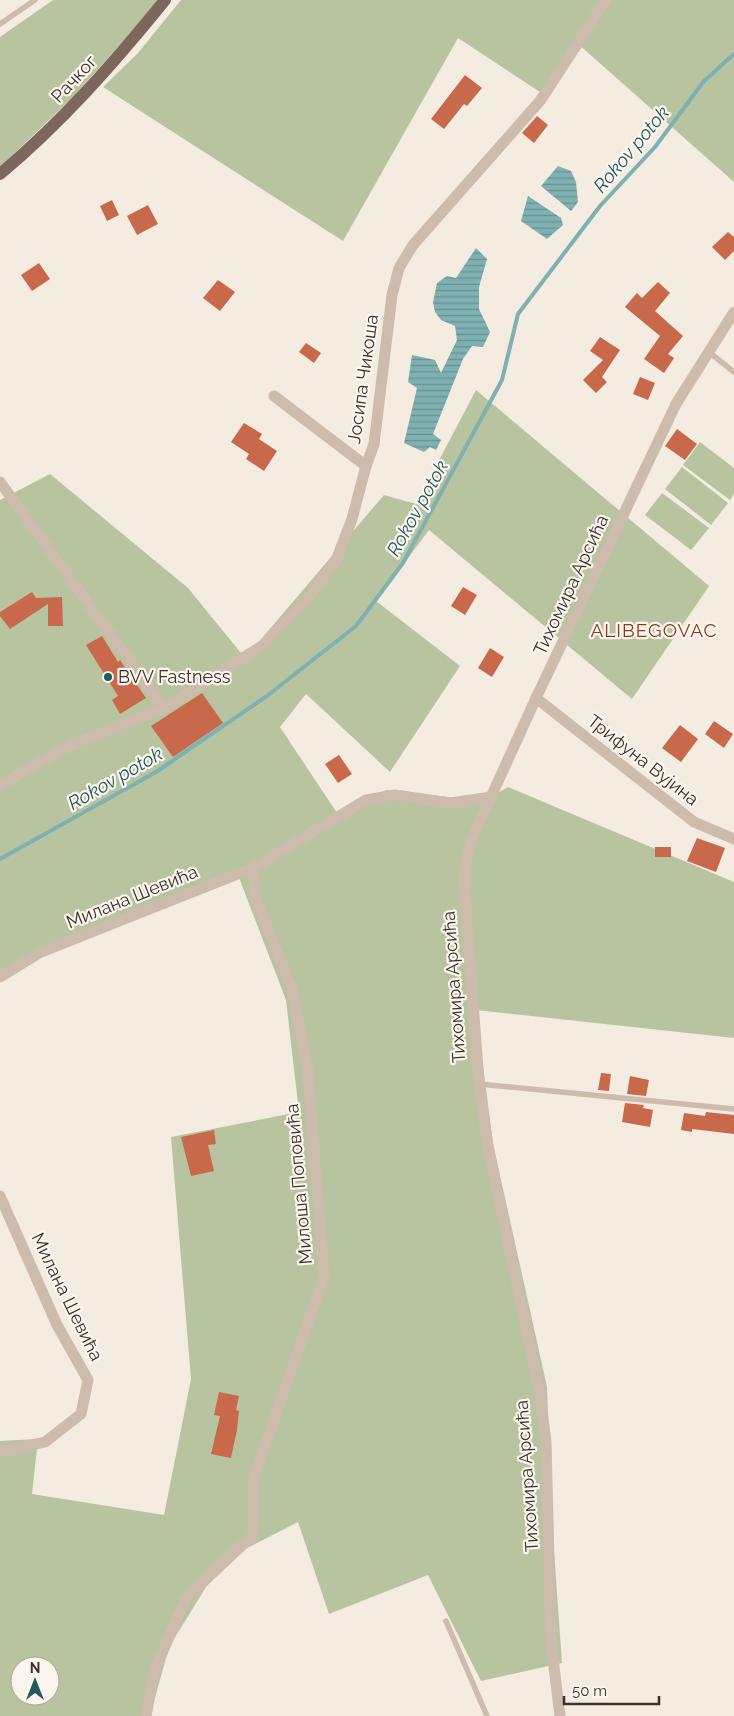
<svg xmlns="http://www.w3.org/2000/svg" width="734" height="1716" font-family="Raleway,sans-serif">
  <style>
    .green { fill: #b8c4a0; fill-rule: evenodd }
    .water { fill: url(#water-rules) }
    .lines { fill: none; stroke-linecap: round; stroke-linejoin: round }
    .stream { stroke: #7fb0b2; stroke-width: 4 }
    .building { fill: #c8694b }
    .lane { stroke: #cdbbac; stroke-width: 5.5 }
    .street { stroke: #cdbbac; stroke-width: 11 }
    .primary { stroke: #7d675c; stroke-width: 12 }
    .poi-dot { fill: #1f5a5e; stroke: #fbf5ee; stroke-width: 2 }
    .labels { text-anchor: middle; stroke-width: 4.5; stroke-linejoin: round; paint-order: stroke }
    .street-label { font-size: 18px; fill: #3b302b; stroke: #fbf5ee }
    .poi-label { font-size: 18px; fill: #3b302b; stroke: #fbf5ee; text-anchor: start }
    .water-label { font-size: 19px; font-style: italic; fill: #1f5a5e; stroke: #fbf5ee }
    .neighbourhood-label { font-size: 19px; letter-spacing: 1px; fill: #8c3b22; stroke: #fbf5ee }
  </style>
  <defs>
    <pattern id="water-rules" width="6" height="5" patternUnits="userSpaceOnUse" patternTransform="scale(1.25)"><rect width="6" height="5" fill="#7fb0b2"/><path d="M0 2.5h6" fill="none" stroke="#699091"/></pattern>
  </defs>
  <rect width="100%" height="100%" fill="#f4ebe1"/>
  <g class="green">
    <path d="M53 0H157L142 20 73 97 0 167V37Z"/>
    <path d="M181 0H734V182L577 43 543 94 458 38 343 241 103 87 138 53Z"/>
    <path d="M476 390 709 586 632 699 429 530 376 601 460 666 390 772 306 694 280 727 337 813 386 790 484 801 508 787 734 882V1038L476 1010 493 1144 547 1387 552 1523 562 1663 481 1681 428 1575 329 1614 298 1522 222 1561 169 1647 150 1716H0V1441L38 1439 32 1494 164 1515 191 1379 171 1137 299 1112 286 1000 238 875 0 973V500L50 474 188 588 245 658 384 495 416 504ZM20 1666H50V1696H20Z"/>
    <path d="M700 442 734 468V494L730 500 683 465Z"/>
    <path d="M682 467 728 503 711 525 665 489Z"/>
    <path d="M662 493 709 528 691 550 645 515Z"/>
  </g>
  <g class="water">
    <path d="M558 166 571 171 576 182 578 202 571 211 541 186Z"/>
    <path d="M528 196 561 218 563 225 547 239 521 221Z"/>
    <path d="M476 248 487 259 479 287V309L490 332 483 347 472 346 463 359 433 434 441 440 436 450 430 447 424 452 404 443 417 388 408 382 412 355 435 360 441 373 457 340 455 326 441 320 435 312 433 302 437 283 447 276 456 278Z"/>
  </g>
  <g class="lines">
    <path class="stream" d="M0 859 156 772 267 696 356 626 403 563 502 380 518 314 600 206 655 147 704 81 734 54"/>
  </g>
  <g class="building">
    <path d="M465 75 482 88 467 106 464 104 444 129 431 119Z"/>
    <path d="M537 116 548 125 534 143 522 133Z"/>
    <path d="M112 200 119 215 107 221 100 206Z"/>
    <path d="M148 205 158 224 137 235 127 216Z"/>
    <path d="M728 232 734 237V251L725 260 712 247Z"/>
    <path d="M39 263 50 279 32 291 21 275Z"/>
    <path d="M218 280 235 292 220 311 203 298Z"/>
    <path d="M658 282 670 293 655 311 683 336 668 354 674 358 664 373 644 359 660 336 625 307 637 293 642 298Z"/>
    <path d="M600 337 620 350 602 377 607 382 596 393 583 380 603 360 590 351Z"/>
    <path d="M306 343 321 353 314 363 299 352Z"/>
    <path d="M640 377 655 383 648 400 633 394Z"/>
    <path d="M244 423 262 434 259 439 277 451 264 471 246 459 249 454 231 442Z"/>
    <path d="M677 429 697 444 685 460 665 446Z"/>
    <path d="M463 587 477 595 465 615 451 606Z"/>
    <path d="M32 592 36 598 62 597 63 626H48V604L10 629 0 616V612Z"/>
    <path d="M102 636 118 662 120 660 146 698 120 714 112 700 118 696 86 645Z"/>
    <path d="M490 648 504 657 492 677 478 668Z"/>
    <path d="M202 693 223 723 173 757 151 726Z"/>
    <path d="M596 718 608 725 602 734 590 727Z"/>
    <path d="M714 721 733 734 724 748 705 734Z"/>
    <path d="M680 725 698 739 681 762 662 748Z"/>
    <path d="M339 755 352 774 338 783 325 764Z"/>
    <path d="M697 838 725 848 716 872 687 861Z"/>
    <rect x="655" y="847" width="16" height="10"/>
    <path d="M601 1073 611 1074 609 1091 598 1090Z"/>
    <path d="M630 1076 649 1080 646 1096 627 1094Z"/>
    <path d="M625 1103 644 1105 643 1108 653 1110 650 1127 622 1122Z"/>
    <path d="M706 1112 734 1115V1134L692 1129V1132L681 1130 684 1113 705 1116Z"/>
    <path d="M214 1130 216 1144 208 1145 214 1171 191 1176 181 1137Z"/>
    <path d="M219 1392 239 1396 236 1410 239 1411 237 1430 231 1458 211 1454 220 1416 214 1415Z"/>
  </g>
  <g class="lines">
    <g class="lane">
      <path d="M0 24 35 0"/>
      <path d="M709 352 734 372"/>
      <path d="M479 1084 734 1109"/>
      <path d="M446 1621 487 1716"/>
    </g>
    <g class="street">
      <path d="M274 396 366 466"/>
      <path d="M0 482 164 708"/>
      <path d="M536 698 694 822 734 839"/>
      <path d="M0 785 63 749 164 708 262 646 307 600 337 558 352 519 366 466 374 444 392 295 399 268 413 245 540 101 606 0"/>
      <path d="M0 977 39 953 253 868 366 800 395 795 450 803 492 797"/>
      <path d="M0 1196 57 1325 88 1380 81 1414 45 1442 0 1452"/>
      <path d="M146 1716 155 1669 186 1598 253 1535 254 1477 324 1277 308 1072 292 989 255 897 253 868"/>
      <path d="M560 1716 551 1642 546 1442 540 1395 488 1146 479 1084 465 893V868L471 841 536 698 676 404 734 312"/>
    </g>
    <path class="primary" d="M0 174C62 122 114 63 165 0"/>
  </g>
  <circle class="poi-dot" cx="108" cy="677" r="5"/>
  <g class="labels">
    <g class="street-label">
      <text transform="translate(74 79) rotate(-47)" y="6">Рачког</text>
      <text transform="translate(363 379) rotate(-82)" y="6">Јосипа Чикоша</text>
      <text transform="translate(571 585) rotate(-65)" y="6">Тихомира Арсића</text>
      <text transform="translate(643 760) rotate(38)" y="6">Трифуна Вујина</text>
      <text transform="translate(132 897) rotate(-22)" y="6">Милана Шевића</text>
      <text transform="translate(454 987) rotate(-94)" y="6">Тихомира Арсића</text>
      <text transform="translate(299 1184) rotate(-95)" y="6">Милоша Поповића</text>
      <text transform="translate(67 1297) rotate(64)" y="6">Милана Шевића</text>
      <text transform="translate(527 1476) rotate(-94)" y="6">Тихомира Арсића</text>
    </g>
    <g class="poi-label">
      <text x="118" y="683">BVV Fastness</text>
    </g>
    <g class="water-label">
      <text transform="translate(631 149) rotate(-50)" y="7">Rokov potok</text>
      <text transform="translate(417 508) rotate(-61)" y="7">Rokov potok</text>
      <text transform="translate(115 778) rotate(-30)" y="7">Rokov potok</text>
    </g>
    <g class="neighbourhood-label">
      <text x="654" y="637">ALIBEGOVAC</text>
    </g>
  </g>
  <g transform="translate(35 1681)"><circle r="24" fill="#fbf5ee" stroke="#aea6a0"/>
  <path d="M0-4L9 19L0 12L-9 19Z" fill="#1f5a5e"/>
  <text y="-8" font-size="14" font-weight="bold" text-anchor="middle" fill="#3b302b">N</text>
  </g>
  <path d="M564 1696v8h95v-8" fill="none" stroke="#3b302b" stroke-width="2.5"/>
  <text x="572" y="1696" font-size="15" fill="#3b302b" stroke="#fbf5ee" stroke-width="4" paint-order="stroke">50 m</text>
</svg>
